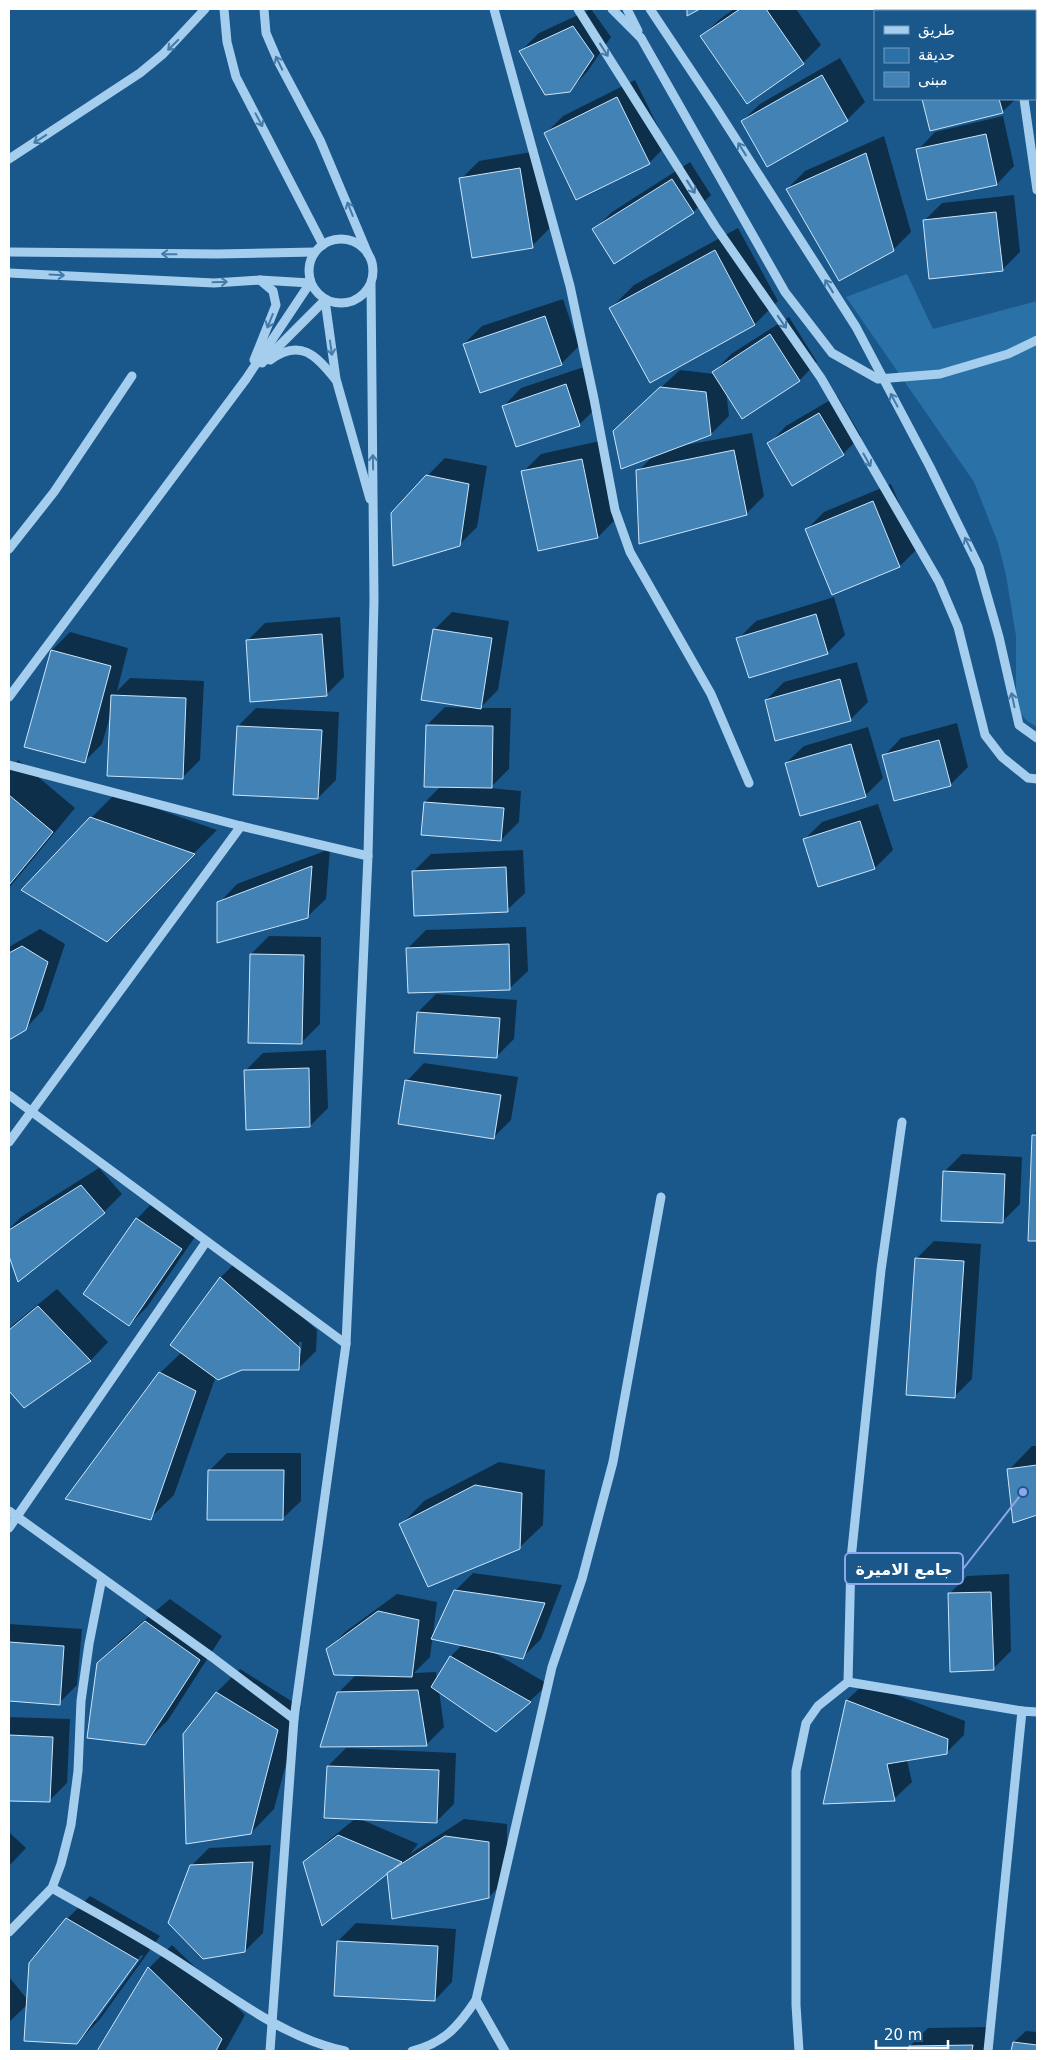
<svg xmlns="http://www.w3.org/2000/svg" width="1046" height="2060" font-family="'DejaVu Sans',Vazirmatn,sans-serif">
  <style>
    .green { fill: #2a71a8 }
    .shadow { fill: #0007; fill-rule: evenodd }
    .building { fill: #4382b4; stroke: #cbe5fa }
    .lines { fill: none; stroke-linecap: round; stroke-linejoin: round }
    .minor { stroke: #a5ceee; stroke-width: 9 }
    .minor-bridge { stroke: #a5ceee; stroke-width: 9 }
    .oneway { stroke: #447ba9 }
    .leader { fill: none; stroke: #8ea6ec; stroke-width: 2 }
    .callout-dot { fill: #8ea6ec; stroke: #1a588c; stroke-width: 2 }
    .callout { fill: #1a588c; stroke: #8ea6ec; stroke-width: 2 }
    .callout-label { font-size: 16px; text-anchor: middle; font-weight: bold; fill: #fff }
  </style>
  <rect width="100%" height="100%" fill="#1a588c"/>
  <path class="green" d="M907 274 933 329 1037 301V727L1027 721 1020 713 1016 694V636L1006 575 998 543 974 482 846 297Z"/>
  <g class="shadow">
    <path d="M591 9 611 37 587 72 569 91 521 51 539 33Z"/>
    <path d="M734 9H796L821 45 803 63 702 36 720 19Z"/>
    <path d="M885 9H973L971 11H886Z"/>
    <path d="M840 58 865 102 847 120 742 121 760 104Z"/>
    <path d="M635 80 667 145 649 163 545 134 563 116Z"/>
    <path d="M923 99H1016L1002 112 931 130Z"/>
    <path d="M1003 116 1014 166 997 184 918 150 935 132Z"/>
    <path d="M884 136 911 232 893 250 787 189 805 171Z"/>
    <path d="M538 151 550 228 532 246 461 179 479 161Z"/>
    <path d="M690 162 711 195 693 212 594 230 612 212Z"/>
    <path d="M1014 195 1020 252 1002 270 924 221 942 203Z"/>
    <path d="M738 228 778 301 755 324 651 381 611 308 634 285Z"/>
    <path d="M563 299 579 346 561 364 464 344 482 326Z"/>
    <path d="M789 317 817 362 800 380 743 417 726 390 729 416 711 434 674 447 752 433 764 496 746 514 638 471 653 456 633 413 680 370 715 374 714 372 731 354Z"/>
    <path d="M584 367 597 407 579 425 504 406 521 388Z"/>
    <path d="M837 396 861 436 843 454 769 444 786 426Z"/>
    <path d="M600 441 616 519 598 537 539 549 523 472 541 454Z"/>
    <path d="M445 458 487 466 477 527 459 545 427 476Z"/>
    <path d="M891 484 918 548 900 566 833 594 806 530 824 512Z"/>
    <path d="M834 597 845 635 827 653 738 639 756 621Z"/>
    <path d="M452 612 509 621 498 690 480 708H511L509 769 490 788 521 791 519 822 501 840 425 802 441 786 427 725 445 707 471 708 434 630Z"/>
    <path d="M340 617 344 677 326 695 247 641 265 623Z"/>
    <path d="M70 632 128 648 117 691 130 678 204 681 200 760 182 778 110 716 102 744 84 762 52 650Z"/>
    <path d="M857 662 868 702 850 720 766 700 784 682Z"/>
    <path d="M256 708 339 712 336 780 318 798 238 726Z"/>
    <path d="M957 723 968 767 950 785 884 756 901 738Z"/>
    <path d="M868 727 883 778 865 796 786 763 804 746Z"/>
    <path d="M18 760 75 808 9 888V770Z"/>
    <path d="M115 794 217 830 107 941 91 818Z"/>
    <path d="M878 804 893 850 875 868 818 886 804 840 822 822Z"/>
    <path d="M330 849 326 899 307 917 219 903 237 884Z"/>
    <path d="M523 850 525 893 507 910 413 872 431 854Z"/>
    <path d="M526 927 528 971 510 988 408 948 426 930Z"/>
    <path d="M40 929 65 944 43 1010 25 1029 9 1039V947Z"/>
    <path d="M269 936 321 937 320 1024 302 1042 251 954Z"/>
    <path d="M436 994 517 1000 514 1039 496 1057 418 1012Z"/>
    <path d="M326 1050 328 1108 310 1126 245 1071 263 1053Z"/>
    <path d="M424 1063 518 1077 511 1120 493 1138 407 1081Z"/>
    <path d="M1037 1131V1240L1030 1239 1033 1135Z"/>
    <path d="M962 1154 1022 1157 1020 1204 1002 1222 944 1172Z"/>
    <path d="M99 1168 122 1194 104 1212 18 1280 9 1252V1229L21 1217Z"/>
    <path d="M154 1201 199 1231 147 1307 129 1325 137 1219Z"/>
    <path d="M934 1241 981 1244 972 1379 954 1397 916 1259Z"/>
    <path d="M238 1260 317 1330 316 1351 298 1369H241L216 1376 174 1495 150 1518 160 1373 182 1352 220 1278ZM299 1342H302L301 1353H299Z"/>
    <path d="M57 1289 108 1342 91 1360 24 1406 9 1389V1328Z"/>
    <path d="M1032 1446H1037V1514L1014 1521 1009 1470Z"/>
    <path d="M227 1453H301V1501L283 1518 209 1471Z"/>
    <path d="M499 1462 545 1470 543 1525 519 1548 401 1525 424 1501Z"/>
    <path d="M473 1573 562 1585 541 1639 523 1657 491 1651 548 1684 530 1701 496 1731 439 1690 444 1727 426 1745 338 1693 357 1674 327 1650 345 1632 397 1594 437 1602 430 1657 414 1673 436 1672 437 1680 451 1656 463 1644 455 1591Z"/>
    <path d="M1009 1574 1011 1651 993 1669 949 1594 967 1576Z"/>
    <path d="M170 1599 222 1636 168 1720 144 1744 98 1663 122 1639Z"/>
    <path d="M9 1624 82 1629 77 1685 59 1703 9 1700Z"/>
    <path d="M240 1669 301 1707 274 1809 251 1833 216 1693Z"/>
    <path d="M865 1683 965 1721 964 1735 946 1753 907 1760 912 1782 894 1799 825 1802 847 1700Z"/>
    <path d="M9 1717 70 1719 67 1783 49 1801 9 1800Z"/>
    <path d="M346 1748 456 1753 454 1804 436 1822 360 1819 418 1844 410 1854 464 1819 507 1824V1879L489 1897 388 1871 305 1863 323 1845 356 1818 328 1766Z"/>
    <path d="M9 1832 26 1848 9 1866Z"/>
    <path d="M271 1845 263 1933 245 1951 191 1866 209 1848Z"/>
    <path d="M90 1896 160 1936 100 2019 77 2043 28 2004 9 2022V1977L28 2000 67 1919ZM141 1955 143 1956 96 2021H92Z"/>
    <path d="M356 1923 456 1929 452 1982 435 2000 338 1941Z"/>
    <path d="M172 1945 245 2015 225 2051H98L149 1968Z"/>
    <path d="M990 2027 988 2051H909L910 2046 928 2028Z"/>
    <path d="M1026 2031 1037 2032V2051H1013L1014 2042Z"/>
  </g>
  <g class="building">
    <path d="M687 9H700L687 16Z"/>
    <path d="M740 9H766L804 64 747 104 700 36Z"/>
    <path d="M883 9H952L953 11H884Z"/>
    <path d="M573 26 594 56 570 92 545 95 519 51Z"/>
    <path d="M822 75 848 121 767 167 741 121Z"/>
    <path d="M617 97 650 164 576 200 544 133Z"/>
    <path d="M922 99H999L1003 113 930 131Z"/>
    <path d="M986 134 997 185 927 200 916 149Z"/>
    <path d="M866 153 894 251 839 281 786 189Z"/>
    <path d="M520 168 533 248 472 258 459 178Z"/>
    <path d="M672 179 694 213 614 264 592 229Z"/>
    <path d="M996 212 1003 271 929 279 923 220Z"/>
    <path d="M715 250 755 325 650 383 609 308Z"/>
    <path d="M545 316 562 365 480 393 463 344Z"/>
    <path d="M770 334 800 381 742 419 712 372Z"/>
    <path d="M566 384 580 426 516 447 502 406Z"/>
    <path d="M660 387 706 392 711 435 621 469 613 431Z"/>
    <path d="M819 413 844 455 792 486 767 443Z"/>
    <path d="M734 450 747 515 639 544 636 470Z"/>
    <path d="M582 459 598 538 538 551 521 471Z"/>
    <path d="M426 475 469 484 460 546 393 566 391 513Z"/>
    <path d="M873 501 900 567 832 595 805 529Z"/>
    <path d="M816 614 828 654 749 678 736 638Z"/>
    <path d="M433 629 492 638 481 709 421 700Z"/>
    <path d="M322 634 327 696 250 702 246 640Z"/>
    <path d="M51 650 111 666 85 763 24 747Z"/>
    <path d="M840 679 851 721 775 741 765 700Z"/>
    <path d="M111 695 186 698 183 779 107 776Z"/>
    <path d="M426 725 493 726 492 788 424 787Z"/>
    <path d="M237 726 322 730 318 799 233 795Z"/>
    <path d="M939 740 951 786 894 801 882 755Z"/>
    <path d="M851 744 866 797 800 816 785 763Z"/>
    <path d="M9 795 53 832 9 885Z"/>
    <path d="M424 802 504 808 501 841 421 835Z"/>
    <path d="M90 817 195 854 107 942 21 890Z"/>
    <path d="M860 821 875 869 818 887 803 839Z"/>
    <path d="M312 866 308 918 217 943V902Z"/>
    <path d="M506 867 508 912 414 916 412 871Z"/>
    <path d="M509 944 510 990 408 993 406 948Z"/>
    <path d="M22 946 48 962 26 1030 9 1040V953Z"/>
    <path d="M250 954 304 955 302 1044 248 1043Z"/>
    <path d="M417 1012 500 1018 497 1058 414 1053Z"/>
    <path d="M309 1068 310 1127 246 1130 244 1070Z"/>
    <path d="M405 1080 501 1095 494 1139 398 1124Z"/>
    <path d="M1032 1135H1037V1241H1028Z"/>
    <path d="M943 1171 1005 1174 1003 1223 941 1221Z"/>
    <path d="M81 1185 105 1213 18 1282 9 1256V1230Z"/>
    <path d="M136 1218 182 1249 129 1326 83 1294Z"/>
    <path d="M915 1258 964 1261 955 1398 906 1395Z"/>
    <path d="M220 1277 300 1348 299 1370H242L218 1380 170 1345Z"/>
    <path d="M38 1306 91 1361 24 1408 9 1391V1330Z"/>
    <path d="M159 1372 196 1391 151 1520 65 1499Z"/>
    <path d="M1037 1465V1515L1013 1523 1007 1469Z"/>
    <path d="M208 1470H284L283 1520H207Z"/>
    <path d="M475 1485 522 1493 520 1549 428 1587 399 1524Z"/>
    <path d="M454 1590 545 1603 523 1659 431 1639Z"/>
    <path d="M991 1592 994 1670 950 1672 948 1593Z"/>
    <path d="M378 1611 419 1620 412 1677 334 1675 326 1649Z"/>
    <path d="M145 1621 200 1660 145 1745 87 1738 97 1663Z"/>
    <path d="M9 1642 64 1646 60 1705 9 1701Z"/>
    <path d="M450 1656 531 1702 496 1732 431 1687Z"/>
    <path d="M418 1690 427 1746 320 1747 337 1692Z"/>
    <path d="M216 1692 278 1730 251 1834 186 1844 183 1734Z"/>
    <path d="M846 1700 948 1739 947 1754 887 1764 895 1801 823 1804Z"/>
    <path d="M9 1735 53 1737 50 1802 9 1801Z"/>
    <path d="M327 1766 439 1770 437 1823 324 1818Z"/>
    <path d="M338 1835 402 1862 322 1926 303 1862Z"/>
    <path d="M445 1836 489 1842V1898L392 1919 387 1873Z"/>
    <path d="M253 1862 245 1952 203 1959 168 1923 190 1865Z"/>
    <path d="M66 1918 138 1960 77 2044 24 2041 29 1963Z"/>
    <path d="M337 1941 438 1946 435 2001 334 1996Z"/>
    <path d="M148 1967 222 2039 216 2051H97Z"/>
    <path d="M1013 2042 1037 2045V2051H1011Z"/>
    <path d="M973 2045 972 2051H908L909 2046Z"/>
  </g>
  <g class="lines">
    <g class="minor">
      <path d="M224 9 227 42 236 77 323 245"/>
      <path d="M264 9 266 33 278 61 320 140 368 254"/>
      <path d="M494 9 570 286 594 399 615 510 630 552 711 694 749 783"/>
      <path d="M578 9 715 226 821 378 939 582 958 627 985 735 1002 757 1028 778 1037 779"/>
      <path d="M612 9 641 38"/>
      <path d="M627 9 638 31"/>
      <path d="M650 9 716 108 856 327 930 467 979 567 999 637 1019 725 1037 738"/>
      <path d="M1007 9 1008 11"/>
      <path d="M1024 99 1037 190"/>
      <path d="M9 159 140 73 163 54 205 9"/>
      <circle cx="341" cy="271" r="32"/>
      <path d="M9 252 217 254 315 252"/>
      <path d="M9 273 214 283 260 280 310 283"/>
      <path d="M325 300 336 379 370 499"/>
      <path d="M254 360 276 305 273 291 260 280"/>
      <path d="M270 360C300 338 316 355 335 379"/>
      <path d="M262 363 325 300"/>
      <path d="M9 549 54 492 132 376"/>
      <path d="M9 697 246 379 310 283"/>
      <path d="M9 765 241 826 368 856"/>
      <path d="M9 1095 346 1344"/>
      <path d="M9 1142 241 826"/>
      <path d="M9 1511 212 1657 294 1719"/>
      <path d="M9 1528 206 1242"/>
      <path d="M848 1682 851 1559 881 1270 902 1122"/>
      <path d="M52 1888C92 1911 132 1932 171 1957 226 1992 280 2037 345 2051"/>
      <path d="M9 1932 52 1888 61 1864 71 1825 78 1771 81 1701 89 1644 102 1578"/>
      <path d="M476 2000 505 2051"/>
      <path d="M270 2051 294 1719 346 1344 368 856 374 600 371 284"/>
      <path d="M412 2051C444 2043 458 2027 476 2000L552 1667 582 1579 613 1462 661 1197"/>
      <path d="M799 2051 796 2005V1771L806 1723 818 1706 848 1682 1022 1711"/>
      <path d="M988 2051 1022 1711 1037 1712"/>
    </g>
    <path class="minor-bridge" d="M641 38 785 292 832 353 878 379 940 374 1008 354 1037 340"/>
  </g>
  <defs><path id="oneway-shaft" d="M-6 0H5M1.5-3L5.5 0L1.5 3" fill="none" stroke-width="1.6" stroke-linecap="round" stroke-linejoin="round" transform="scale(1.25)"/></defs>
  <g class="oneway">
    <use href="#oneway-shaft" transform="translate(173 45) rotate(135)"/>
    <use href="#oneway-shaft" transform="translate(604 50) rotate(58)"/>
    <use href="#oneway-shaft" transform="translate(279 63) rotate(-116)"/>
    <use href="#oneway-shaft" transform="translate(259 120) rotate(62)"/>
    <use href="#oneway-shaft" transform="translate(40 139) rotate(147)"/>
    <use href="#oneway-shaft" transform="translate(742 149) rotate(-122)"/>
    <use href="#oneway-shaft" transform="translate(691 187) rotate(58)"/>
    <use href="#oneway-shaft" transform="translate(350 209) rotate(-112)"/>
    <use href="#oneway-shaft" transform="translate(169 254) rotate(-179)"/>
    <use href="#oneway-shaft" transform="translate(57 275) rotate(3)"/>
    <use href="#oneway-shaft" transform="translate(220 282) rotate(-2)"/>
    <use href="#oneway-shaft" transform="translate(829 286) rotate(-122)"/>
    <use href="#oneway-shaft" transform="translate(270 321) rotate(112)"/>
    <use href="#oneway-shaft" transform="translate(782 322) rotate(55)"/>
    <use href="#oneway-shaft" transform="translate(331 348) rotate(82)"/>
    <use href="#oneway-shaft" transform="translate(894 400) rotate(-118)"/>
    <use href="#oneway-shaft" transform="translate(867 460) rotate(61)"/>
    <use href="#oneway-shaft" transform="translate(373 462) rotate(-91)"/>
    <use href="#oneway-shaft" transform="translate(968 544) rotate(-116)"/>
    <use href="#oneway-shaft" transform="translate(1013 700) rotate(-102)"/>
  </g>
  <path class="leader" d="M1023 1492L963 1569"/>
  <circle class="callout-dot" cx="1023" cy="1492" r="5"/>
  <rect class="callout" x="845" y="1553" width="118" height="31" rx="5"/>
  <g class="callout-label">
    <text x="904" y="1575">جامع الاميرة</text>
  </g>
  <rect width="1046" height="2060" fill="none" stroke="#ffffff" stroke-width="20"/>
  <rect x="874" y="10" width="162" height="90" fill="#1a588c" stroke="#769bba"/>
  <rect x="884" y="26" width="25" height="8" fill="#a5ceee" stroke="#769bba"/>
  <text x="918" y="35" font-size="15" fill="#ffffff">طريق</text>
  <rect x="884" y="48" width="25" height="15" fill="#2a71a8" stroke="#769bba"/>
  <text x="918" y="60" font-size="15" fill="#ffffff">حديقة</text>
  <rect x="884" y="72" width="25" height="15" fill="#4382b4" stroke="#769bba"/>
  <text x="918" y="85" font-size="15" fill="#ffffff">مبنى</text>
  <path d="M876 2040v8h72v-8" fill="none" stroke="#ffffff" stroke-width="2.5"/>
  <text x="884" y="2040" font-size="15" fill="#ffffff" stroke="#1a588c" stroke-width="4" paint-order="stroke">20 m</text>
</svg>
